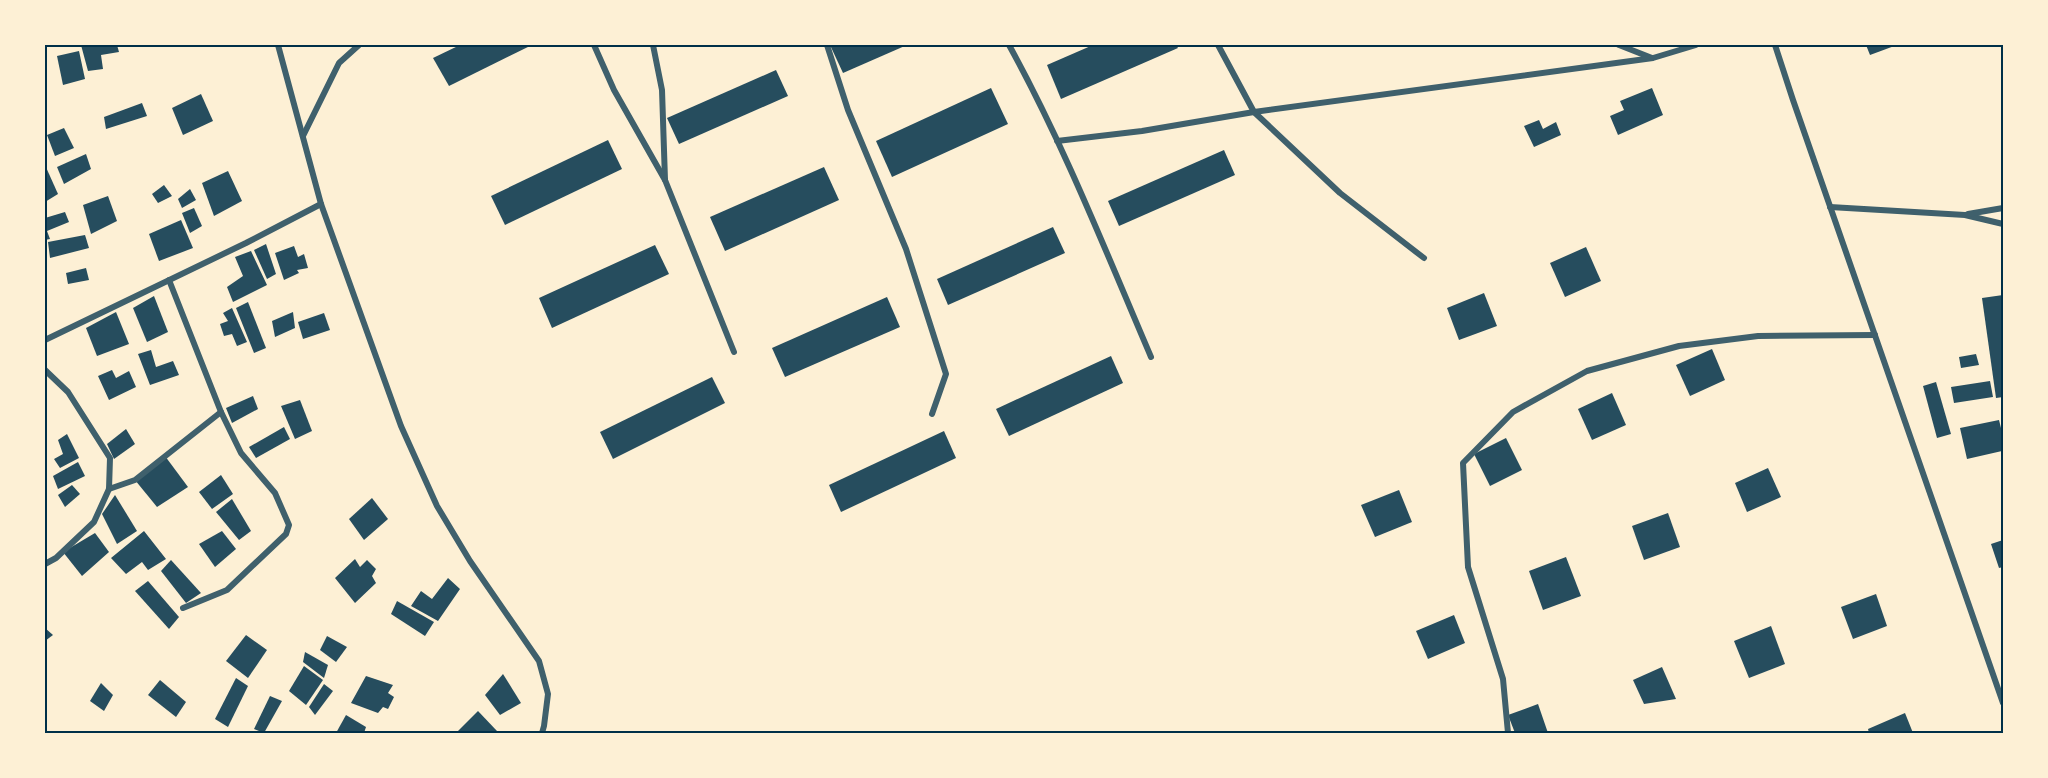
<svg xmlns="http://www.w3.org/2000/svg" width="2048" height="778" font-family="Arial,sans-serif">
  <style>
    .building { fill: #264d5e }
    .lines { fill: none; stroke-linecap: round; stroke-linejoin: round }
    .minor { stroke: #3f606c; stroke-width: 6 }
    .neatline { fill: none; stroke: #003049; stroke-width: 2 }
  </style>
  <rect width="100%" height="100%" fill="#fdf0d5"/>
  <g class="building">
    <path d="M81 45H117L119 52 101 55 103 69 88 71Z"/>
    <path d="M460 45H532L449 86 433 58Z"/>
    <path d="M830 45H907L843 73Z"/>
    <path d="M1093 45H1176L1178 48 1061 99 1047 65Z"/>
    <path d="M1866 45H1897L1870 55Z"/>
    <path d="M79 51 85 79 63 85 57 56Z"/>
    <path d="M776 70 788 96 679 144 667 118Z"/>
    <path d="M991 88 1008 124 892 177 876 141Z"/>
    <path d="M1652 88 1663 115 1618 135 1610 116 1624 110 1620 101Z"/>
    <path d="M201 94 213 121 183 135 172 108Z"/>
    <path d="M142 103 147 116 106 129 104 117Z"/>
    <path d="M1539 120 1543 129 1556 122 1561 135 1534 147 1524 126Z"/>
    <path d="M64 128 74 148 55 156 47 135Z"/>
    <path d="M608 140 622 169 505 225 491 196Z"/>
    <path d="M1224 150 1235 175 1119 226 1108 201Z"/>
    <path d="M86 154 91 169 64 184 57 167Z"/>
    <path d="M45 165 58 194 45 202Z"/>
    <path d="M824 167 839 200 725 251 710 217Z"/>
    <path d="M228 171 242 201 214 216 202 183Z"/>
    <path d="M164 185 172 196 158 203 152 194Z"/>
    <path d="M190 189 196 200 182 208 178 199Z"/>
    <path d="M108 196 117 221 91 234 83 205Z"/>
    <path d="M194 208 202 226 190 233 182 213Z"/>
    <path d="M65 212 69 222 47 231 50 239 45 240V218Z"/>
    <path d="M181 220 193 248 159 261 149 234Z"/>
    <path d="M1053 227 1065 253 948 305 937 279Z"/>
    <path d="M85 235 89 248 50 258 48 242Z"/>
    <path d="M266 244 276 274 267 279 254 250Z"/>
    <path d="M655 245 669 274 552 328 539 298Z"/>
    <path d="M294 246 298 257 304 254 308 268 297 270 299 273 284 280 275 253Z"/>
    <path d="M1586 247 1601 281 1565 297 1550 263Z"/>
    <path d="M251 251 267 285 233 302 227 287 243 276 235 257Z"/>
    <path d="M86 268 89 280 68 284 66 273Z"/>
    <path d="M1484 293 1497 326 1459 340 1447 308Z"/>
    <path d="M2003 295V397L1996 398 1982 298Z"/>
    <path d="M154 296 168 332 147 342 133 308Z"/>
    <path d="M887 297 900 327 785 377 772 348Z"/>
    <path d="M248 302 266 348 254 353 236 308Z"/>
    <path d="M232 308 247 342 237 346 232 334 224 336 220 324 228 321 223 313Z"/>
    <path d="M116 312 129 344 97 356 86 328Z"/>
    <path d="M293 312 295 328 275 337 272 321Z"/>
    <path d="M324 313 330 330 303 339 298 322Z"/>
    <path d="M1712 349 1725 380 1690 396 1676 365Z"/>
    <path d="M151 350 156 367 173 361 179 375 150 385 138 354Z"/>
    <path d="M1976 354 1979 365 1961 368 1959 357Z"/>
    <path d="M1111 356 1123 383 1009 436 996 409Z"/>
    <path d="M112 370 116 378 129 371 136 387 109 400 98 376Z"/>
    <path d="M712 377 725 403 613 459 600 432Z"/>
    <path d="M1990 381 1993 397 1954 403 1951 387Z"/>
    <path d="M1936 382 1951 434 1937 438 1923 386Z"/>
    <path d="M1612 393 1626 425 1592 440 1578 409Z"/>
    <path d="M253 396 258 409 232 423 226 408Z"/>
    <path d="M300 400 312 431 295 439 281 406Z"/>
    <path d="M1999 420 2001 428H2003V443L2001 444 2002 451 1967 459 1960 428Z"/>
    <path d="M284 427 290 439 256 458 249 447Z"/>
    <path d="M126 429 135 444 114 459 107 444Z"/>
    <path d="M944 431 956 458 841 512 829 485Z"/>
    <path d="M67 434 79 458 60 468 54 459 63 454 58 440Z"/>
    <path d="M1506 438 1522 470 1490 486 1474 454Z"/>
    <path d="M165 456 188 487 157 507 135 480Z"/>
    <path d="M78 462 85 476 58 489 53 476Z"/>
    <path d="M1768 468 1781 497 1747 512 1735 483Z"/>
    <path d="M221 475 233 494 212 509 199 492Z"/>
    <path d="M72 485 80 494 65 507 58 495Z"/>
    <path d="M1399 490 1412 522 1375 537 1361 505Z"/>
    <path d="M115 495 137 531 117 544 102 514Z"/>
    <path d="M372 498 388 519 364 540 349 519Z"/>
    <path d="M232 499 251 531 239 540 216 512Z"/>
    <path d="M1668 513 1680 547 1644 560 1632 526Z"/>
    <path d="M144 531 166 559 148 570 142 562 126 574 111 558Z"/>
    <path d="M222 531 236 549 215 567 199 544Z"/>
    <path d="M95 533 109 552 82 576 63 552Z"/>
    <path d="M2003 540V567L1999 568 1991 544Z"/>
    <path d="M1566 557 1581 596 1543 610 1529 571Z"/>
    <path d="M355 559 360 567 367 560 376 569 372 576 376 583 355 603 335 578Z"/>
    <path d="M171 560 201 593 186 603 161 571Z"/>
    <path d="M448 578 460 589 438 621 411 606 421 591 432 599Z"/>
    <path d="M148 581 179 617 169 629 135 591Z"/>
    <path d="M1876 594 1887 626 1853 639 1841 607Z"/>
    <path d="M397 601 434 622 425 636 391 614Z"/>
    <path d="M1454 615 1465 643 1428 659 1416 631Z"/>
    <path d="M1771 626 1785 664 1749 678 1734 641Z"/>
    <path d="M45 628 53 635 45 641Z"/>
    <path d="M246 635 267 650 248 678 226 661Z"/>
    <path d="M327 636 347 647 336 662 320 650Z"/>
    <path d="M305 652 328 665 324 678 303 662Z"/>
    <path d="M304 666 323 680 306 705 289 691Z"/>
    <path d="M1662 667 1676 699 1644 704 1633 680Z"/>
    <path d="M503 674 521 703 500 715 485 695Z"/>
    <path d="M366 676 393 685 388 693 394 697 388 709 383 707 378 713 351 703Z"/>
    <path d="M236 678 248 686 228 727 215 719Z"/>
    <path d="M160 680 186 702 176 717 148 695Z"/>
    <path d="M101 683 113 695 104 711 90 701Z"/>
    <path d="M324 684 333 691 315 715 309 707Z"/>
    <path d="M270 696 282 701 264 733 254 729Z"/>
    <path d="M1538 704 1548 733H1515L1508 715Z"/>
    <path d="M478 711 497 731 495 733H456Z"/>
    <path d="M1905 713 1913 733H1869L1868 729Z"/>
    <path d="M346 715 366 727 364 733H336Z"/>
  </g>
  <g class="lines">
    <g class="minor">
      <path d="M278 45 321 204 401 426 437 506 470 561 539 661 548 694 544 726 542 733"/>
      <path d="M594 45 614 90 665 180"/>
      <path d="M653 45 662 90 665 180 734 352"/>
      <path d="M827 45 848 110 906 249 946 374 932 414"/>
      <path d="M1009 45C1064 145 1106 252 1151 357"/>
      <path d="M1218 45 1254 112 1340 193 1424 258"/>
      <path d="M1619 45 1652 58"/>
      <path d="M1775 45 1793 100 2003 703"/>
      <path d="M303 136 339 63 359 45"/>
      <path d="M1057 141 1142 131 1254 112 1653 58 1696 45"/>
      <path d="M1830 207 1965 215 2003 224"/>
      <path d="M1968 214 2003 208"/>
      <path d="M169 280 221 412 241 453 275 493 289 525 286 534 227 590 183 608"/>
      <path d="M45 340 246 243 321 204"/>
      <path d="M45 370 68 392 110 458 109 489 94 522 56 558 45 564"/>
      <path d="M109 489 135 480 221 412"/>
      <path d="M1508 733 1503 679 1468 567 1463 463 1513 412 1587 371 1679 346 1758 336 1875 335"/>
    </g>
  </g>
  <rect width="2048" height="778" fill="none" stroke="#fdf0d5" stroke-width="93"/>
  <rect x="46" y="46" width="1956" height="686" class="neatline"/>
</svg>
